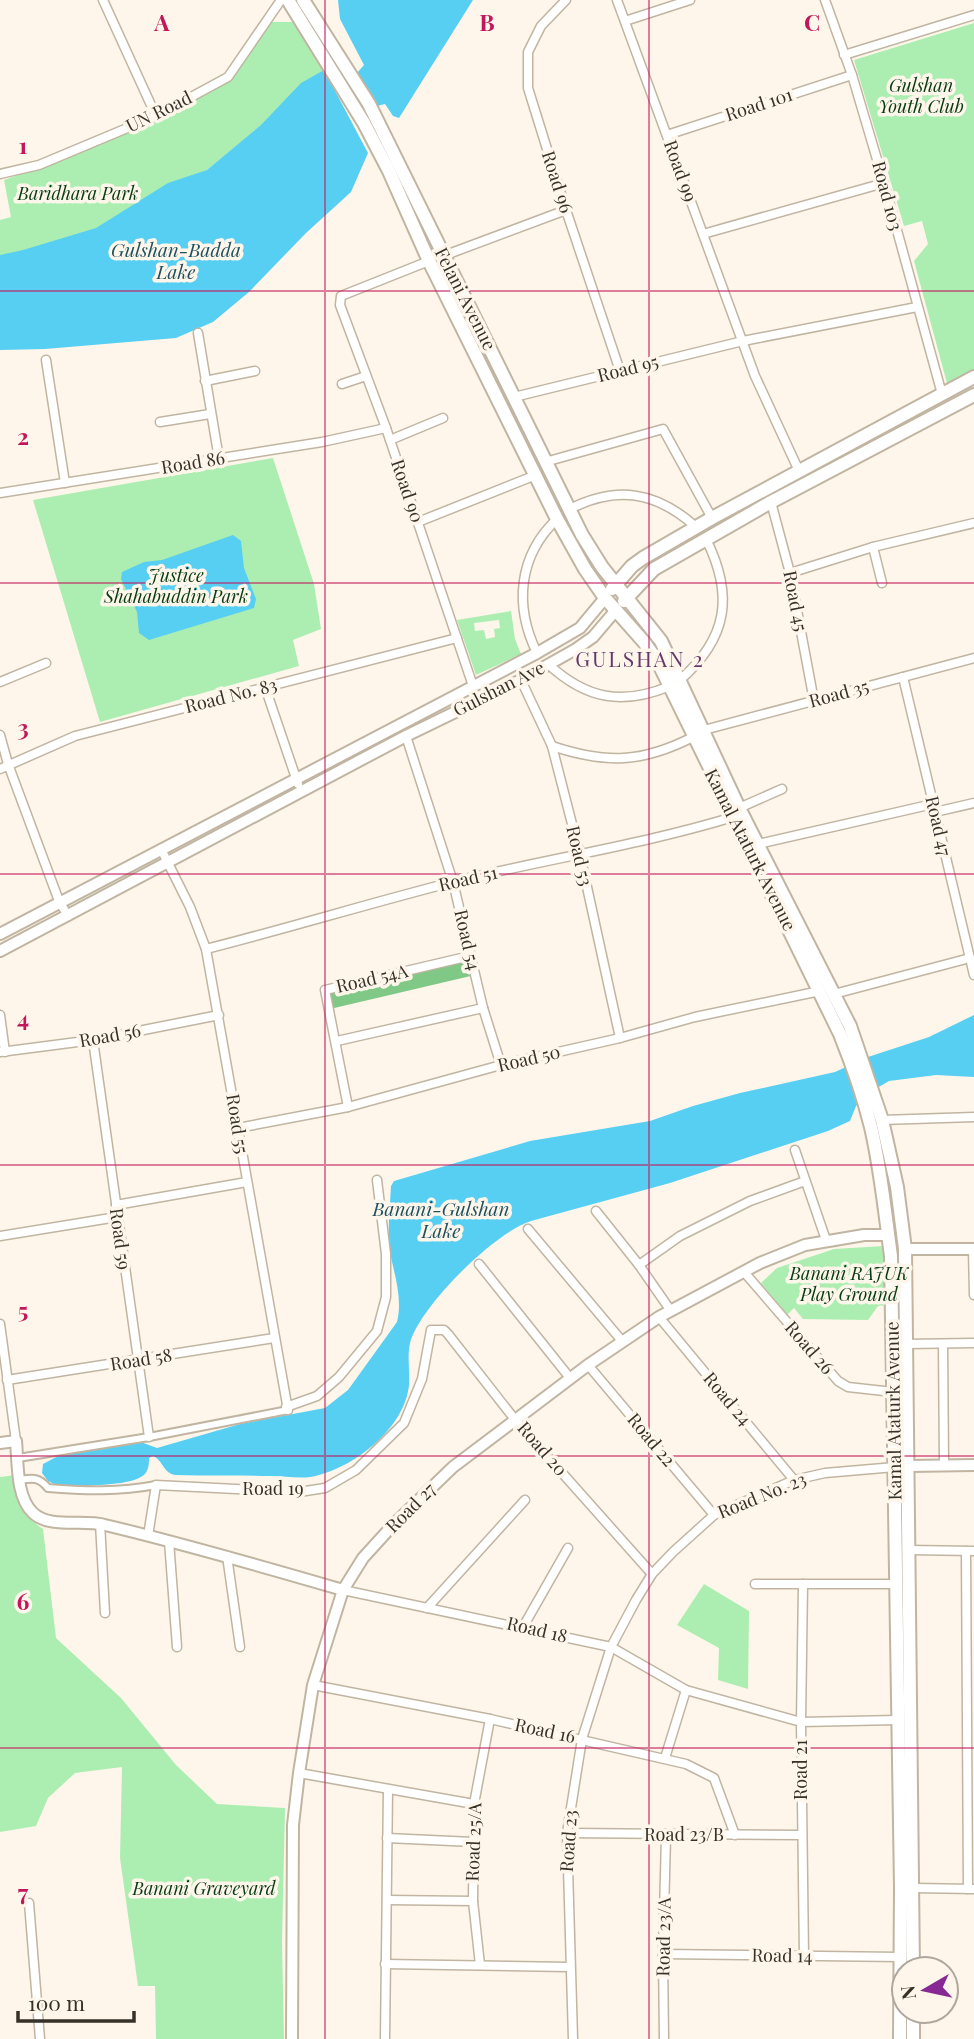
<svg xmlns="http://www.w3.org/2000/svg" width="974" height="2039" font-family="'Playfair Display',serif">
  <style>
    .green { fill: #aceeb1; fill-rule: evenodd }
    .forest { fill: #7fc886 }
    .water { fill: #57cff3 }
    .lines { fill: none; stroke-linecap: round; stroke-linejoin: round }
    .pedestrian-casing { stroke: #c1b5a2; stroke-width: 10 }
    .minor-casing { stroke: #c1b5a2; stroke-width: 11 }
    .tertiary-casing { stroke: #c1b5a2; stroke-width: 14 }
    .secondary-casing { stroke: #c1b5a2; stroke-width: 16 }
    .pedestrian { stroke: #fff; stroke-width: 6 }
    .minor { stroke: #fff; stroke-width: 8 }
    .tertiary { stroke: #fff; stroke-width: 10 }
    .secondary { stroke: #fff; stroke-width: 12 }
    .grid { fill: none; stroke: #c2185b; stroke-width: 2; stroke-opacity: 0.55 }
    .labels { text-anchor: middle; stroke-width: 7; stroke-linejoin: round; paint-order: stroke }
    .park-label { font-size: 18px; font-style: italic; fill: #063c12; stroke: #fef6ea }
    .street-label { font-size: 18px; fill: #363129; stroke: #fef6ea }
    .water-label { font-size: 19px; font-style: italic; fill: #1f5160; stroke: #fef6ea }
    .quarter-label { font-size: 21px; letter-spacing: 2px; fill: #65386d; stroke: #fef6ea }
    .grid-label { font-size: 23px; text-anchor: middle; font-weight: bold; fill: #c2185b; stroke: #fef6ea; stroke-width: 7; stroke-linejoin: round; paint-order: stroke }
  </style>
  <rect width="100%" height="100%" fill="#fef6ea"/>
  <g class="green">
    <path d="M272 22H296L327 70 304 84 263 126 207 170 99 229 26 251 0 256V220L11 217 4 180 40 167 230 79Z"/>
    <path d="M974 23V371L948 387 914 261 928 244 922 221 904 226 854 60Z"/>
    <path d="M273 458 314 584 321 629 293 640 299 666 100 722 33 500Z"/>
    <path d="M511 611 515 639 521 654 476 675 457 620ZM499 620 500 628 494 629 495 637 486 639 484 630 475 631 474 623Z"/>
    <path d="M884 1246 887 1305 878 1306 868 1320 803 1319 794 1308 787 1315 761 1283 777 1268 834 1249Z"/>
    <path d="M15 1475C15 1500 22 1515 43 1529L56 1638 121 1698 176 1765 217 1804 285 1808 282 1942 284 2039H156L155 1986H138L120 1858 122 1767 75 1773 48 1798 36 1826 0 1832V1477Z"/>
    <path d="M704 1584 749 1611 748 1689 718 1680 719 1648 677 1625Z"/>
  </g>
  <path class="forest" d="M470 956 475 975 330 1009 325 990Z"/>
  <g class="water">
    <path d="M338 0H473L399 118 393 116 385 104 377 106 357 73 364 65 340 19Z"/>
    <path d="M324 70 368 153 351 192 306 233 249 292 213 322 176 338 45 349 0 350V255L23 250 96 228 168 183 207 170 261 125 301 83Z"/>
    <path d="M233 535 241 541 244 568 256 599 254 608 149 640 139 633 137 612 121 579 122 572 144 562 162 560Z"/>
    <path d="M974 1015V1077L936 1075 889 1081 867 1094 856 1106 850 1121 828 1131 670 1183 531 1221C495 1232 420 1306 410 1343 407 1357 410 1371 409 1385 405 1427 357 1465 319 1475 304 1480 287 1476 271 1476 239 1475 207 1476 175 1475 163 1473 163 1460 153 1456L149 1458C149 1463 149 1469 145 1474 131 1488 75 1485 56 1485L48 1481 42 1473 43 1464 60 1455 138 1441 157 1448 240 1424 325 1408 348 1390 397 1322C403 1298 394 1274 390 1252 387 1231 390 1207 391 1186L394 1181 530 1141 650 1121 693 1106 740 1093 835 1072 868 1057 929 1037Z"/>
  </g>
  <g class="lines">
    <defs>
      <g id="pedestrian">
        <path d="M18 1458 149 1437 288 1410"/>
        <path d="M20 1480C33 1478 39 1477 48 1488 85 1491 119 1492 156 1485"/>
      </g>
      <g id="minor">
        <path d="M103 0 156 116"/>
        <path d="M566 0 541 26 528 52V88L566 210 620 371"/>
        <path d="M617 0 755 376 799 471"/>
        <path d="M825 0 852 75 884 183 942 394"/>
        <path d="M625 21 690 0"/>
        <path d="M844 55 974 15"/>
        <path d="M667 135 852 75"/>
        <path d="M0 174 39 165 156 116 228 77 281 0"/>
        <path d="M703 234 884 183"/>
        <path d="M443 256 566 210"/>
        <path d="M429 261 341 296 340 305 386 428 473 686"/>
        <path d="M198 333 219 459"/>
        <path d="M46 360 65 483"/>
        <path d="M205 381 255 371"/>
        <path d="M342 384 366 376"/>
        <path d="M514 397 743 341 917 307"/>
        <path d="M160 422 210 414"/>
        <path d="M390 440 443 418"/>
        <path d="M545 462 663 429 712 518"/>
        <path d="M0 493 322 442 386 428"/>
        <path d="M771 502 790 573 814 701"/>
        <path d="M568 510C616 485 656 491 696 527"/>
        <path d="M418 522 536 475"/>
        <path d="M873 547 882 583"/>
        <path d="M790 573 873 547 974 523"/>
        <path d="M537 653C514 606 518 556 557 519"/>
        <path d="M548 664C586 699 622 706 670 686"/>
        <path d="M903 677 974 975"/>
        <path d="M521 680 552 746 580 855 620 1038"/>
        <path d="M680 680C728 638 734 595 706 539"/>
        <path d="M0 682 46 663"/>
        <path d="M265 687 298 784"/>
        <path d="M704 730 974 658"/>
        <path d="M0 735 8 764 59 901 68 916"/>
        <path d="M406 736 453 882 483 1008 501 1065"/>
        <path d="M552 746C606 764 642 763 693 737"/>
        <path d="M0 769 75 736 457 638"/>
        <path d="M739 808 782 789"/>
        <path d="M935 812 974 803"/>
        <path d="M758 844 933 804"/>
        <path d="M161 849 190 907 206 949 288 1410"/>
        <path d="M206 949C289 928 370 903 453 882 546 859 641 845 733 817"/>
        <path d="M834 994 970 958"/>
        <path d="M0 1015 5 1052"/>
        <path d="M93 1040 149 1437"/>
        <path d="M337 1041 483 1008"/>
        <path d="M0 1052 93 1040 219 1015"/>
        <path d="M348 1107 325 990 470 956"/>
        <path d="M882 1120 974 1117"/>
        <path d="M238 1128 348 1107 501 1065 620 1038 695 1017 820 991"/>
        <path d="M795 1150 826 1240"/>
        <path d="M116 1205 247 1182"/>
        <path d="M596 1211 639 1265 671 1311"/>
        <path d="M528 1229 622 1341"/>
        <path d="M0 1236 117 1217"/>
        <path d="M973 1249 974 1295"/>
        <path d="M479 1264 570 1378"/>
        <path d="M639 1265 680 1236 750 1201 805 1181"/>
        <path d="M744 1272 838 1381 848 1387 893 1392"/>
        <path d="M659 1317 794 1480"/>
        <path d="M0 1324 16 1441"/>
        <path d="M906 1344 974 1343"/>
        <path d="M943 1344 944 1465"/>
        <path d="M588 1365 714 1515"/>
        <path d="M7 1380 274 1338"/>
        <path d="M286 1407 317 1396 339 1377 377 1331 386 1297V1254L377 1180"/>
        <path d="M100 1523 105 1613"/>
        <path d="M148 1536 156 1485 299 1492 325 1488 356 1470 404 1423 422 1379 431 1330H444L448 1334 516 1421 652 1574"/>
        <path d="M169 1541 177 1647"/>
        <path d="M909 1550 974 1551"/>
        <path d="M966 1551 968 1889"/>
        <path d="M227 1556 240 1647"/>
        <path d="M755 1584H896"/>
        <path d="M803 1584 801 1722 804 1956"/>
        <path d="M343 1590 611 1647 686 1690 801 1722 897 1720"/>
        <path d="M427 1608 525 1500"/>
        <path d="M523 1627 568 1548"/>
        <path d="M313 1685 490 1719 686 1764 714 1778 735 1835"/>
        <path d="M665 1758 686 1690"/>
        <path d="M299 1773 474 1804"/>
        <path d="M567 1833 802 1835"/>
        <path d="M387 1838 473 1842"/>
        <path d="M914 1888 974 1889"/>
        <path d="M387 1900 473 1901"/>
        <path d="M29 1903 40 2039"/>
        <path d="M663 1954 900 1957"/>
        <path d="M385 1964 569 1967"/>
        <path d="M480 1965 473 1901 474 1804 490 1719"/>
        <path d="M385 2039 388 1789"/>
        <path d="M573 2039 567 1833 582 1739 611 1647 636 1600 652 1574 673 1552 714 1515 794 1480 825 1473 895 1467"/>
        <path d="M664 2039 663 1954 666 1836"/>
      </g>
      <g id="tertiary">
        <path d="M0 934 537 653 580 628 605 598"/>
        <path d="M0 951 406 736 521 680 576 649 593 637 616 610"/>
        <path d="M905 1249H974"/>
        <path d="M0 1443 16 1441C18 1463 16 1497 33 1513 50 1529 83 1519 105 1525 185 1544 264 1567 343 1590"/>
        <path d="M909 1466 974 1465"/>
        <path d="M292 2039 293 1825 299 1773 313 1685 343 1590 363 1558 393 1525 453 1467 588 1365 659 1317 760 1263 805 1245 864 1235H888"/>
      </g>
      <g id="secondary">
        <path d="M288 0 364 123 389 171 429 261 557 519 585 569 605 598 644 642 658 662 840 1034C852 1064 863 1095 871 1127 881 1170 885 1213 891 1256L901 1887 900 2039"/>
        <path d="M303 0 369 104 582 535 602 567 661 641 739 808 850 1026 882 1120 897 1187 905 1249 913 1969"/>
        <path d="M612 589 632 566 643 558 712 518 974 377"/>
        <path d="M624 601 654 569 771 502 974 395"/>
        <path d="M913 2039V2011"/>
      </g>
    </defs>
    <use href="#pedestrian" class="pedestrian-casing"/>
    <use href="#minor" class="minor-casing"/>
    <use href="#tertiary" class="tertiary-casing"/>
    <use href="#secondary" class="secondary-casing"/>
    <use href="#pedestrian" class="pedestrian"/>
    <use href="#minor" class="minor"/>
    <use href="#tertiary" class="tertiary"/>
    <use href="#secondary" class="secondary"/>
  </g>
  <path class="grid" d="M325 0V2039M649 0V2039M0 291H974M0 583H974M0 874H974M0 1165H974M0 1456H974M0 1748H974"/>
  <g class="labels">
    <g class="park-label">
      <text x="921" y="92">Gulshan<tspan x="921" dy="21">Youth Club</tspan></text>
      <text x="78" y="200">Baridhara Park</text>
      <text x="176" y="582">Justice<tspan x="176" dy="21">Shahabuddin Park</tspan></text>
      <text x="849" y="1280">Banani RAJUK<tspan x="849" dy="21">Play Ground</tspan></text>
      <text x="204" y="1895">Banani Graveyard</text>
    </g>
    <g class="street-label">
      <text transform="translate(759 105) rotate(-18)" y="6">Road 101</text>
      <text transform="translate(159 112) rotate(-26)" y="6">UN Road</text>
      <text transform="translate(680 171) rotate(70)" y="6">Road 99</text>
      <text transform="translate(557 182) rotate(72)" y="6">Road 96</text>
      <text transform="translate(887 196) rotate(75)" y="6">Road 103</text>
      <text transform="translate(465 299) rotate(63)" y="6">Felani Avenue</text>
      <text transform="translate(628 369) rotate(-14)" y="6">Road 95</text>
      <text transform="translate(193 463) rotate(-9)" y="6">Road 86</text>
      <text transform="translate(407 491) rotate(71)" y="6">Road 90</text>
      <text transform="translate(795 601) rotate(79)" y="6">Road 45</text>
      <text transform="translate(499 689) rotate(-27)" y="6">Gulshan Ave</text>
      <text transform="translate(839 694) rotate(-15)" y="6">Road 35</text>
      <text transform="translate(231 696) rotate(-14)" y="6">Road No. 83</text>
      <text transform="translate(938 826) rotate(77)" y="6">Road 47</text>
      <text transform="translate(750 850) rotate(63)" y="6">Kamal Ataturk Avenue</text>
      <text transform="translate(579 856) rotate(77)" y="6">Road 53</text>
      <text transform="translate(468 879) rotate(-13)" y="6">Road 51</text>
      <text transform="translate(467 940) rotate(77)" y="6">Road 54</text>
      <text transform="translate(372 979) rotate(-13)" y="6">Road 54A</text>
      <text transform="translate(110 1036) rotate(-10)" y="6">Road 56</text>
      <text transform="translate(529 1059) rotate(-13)" y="6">Road 50</text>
      <text transform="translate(237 1124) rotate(81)" y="6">Road 55</text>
      <text transform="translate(120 1239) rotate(82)" y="6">Road 59</text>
      <text transform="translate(809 1348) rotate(49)" y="6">Road 26</text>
      <text transform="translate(141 1360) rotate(-9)" y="6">Road 58</text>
      <text transform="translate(727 1399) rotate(50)" y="6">Road 24</text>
      <text transform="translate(894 1411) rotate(-91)" y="6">Kamal Ataturk Avenue</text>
      <text transform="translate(651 1440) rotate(50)" y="6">Road 22</text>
      <text transform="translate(542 1449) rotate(49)" y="6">Road 20</text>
      <text x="273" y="1495">Road 19</text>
      <text transform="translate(762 1496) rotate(-22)" y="6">Road No. 23</text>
      <text transform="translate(411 1508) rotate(-45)" y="6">Road 27</text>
      <text transform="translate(537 1630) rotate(13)" y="6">Road 18</text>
      <text transform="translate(545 1731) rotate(12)" y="6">Road 16</text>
      <text transform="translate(801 1770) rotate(-90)" y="6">Road 21</text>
      <text x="684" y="1841">Road 23/B</text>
      <text transform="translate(569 1841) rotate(-86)" y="6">Road 23</text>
      <text transform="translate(474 1842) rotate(-88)" y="6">Road 25/A</text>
      <text transform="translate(664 1937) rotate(-89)" y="6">Road 23/A</text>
      <text transform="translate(782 1956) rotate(1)" y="6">Road 14</text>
    </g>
    <g class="water-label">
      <text x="176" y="257">Gulshan-Badda<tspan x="176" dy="22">Lake</tspan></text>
      <text x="441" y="1216">Banani-Gulshan<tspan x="441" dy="22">Lake</tspan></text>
    </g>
    <g class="quarter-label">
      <text x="640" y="667">GULSHAN 2</text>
    </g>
  </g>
  <g class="grid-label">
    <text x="162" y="31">A</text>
    <text x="487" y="31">B</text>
    <text x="812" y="31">C</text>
    <text x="23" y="154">1</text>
    <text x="23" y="445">2</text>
    <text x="23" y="736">3</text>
    <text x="23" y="1027">4</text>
    <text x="23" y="1319">5</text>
    <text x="23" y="1610">6</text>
    <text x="23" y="1901">7</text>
  </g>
  <g transform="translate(925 1990) rotate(261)"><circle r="33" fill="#fef6ea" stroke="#aea79d" stroke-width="2"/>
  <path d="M0-5L12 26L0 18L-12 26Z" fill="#862995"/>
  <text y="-10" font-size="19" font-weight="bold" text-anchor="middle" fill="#363129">N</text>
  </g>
  <path d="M18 2011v10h116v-10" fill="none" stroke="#363129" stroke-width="3.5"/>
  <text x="28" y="2011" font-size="21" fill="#363129" stroke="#fef6ea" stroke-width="5" paint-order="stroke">100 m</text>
</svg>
